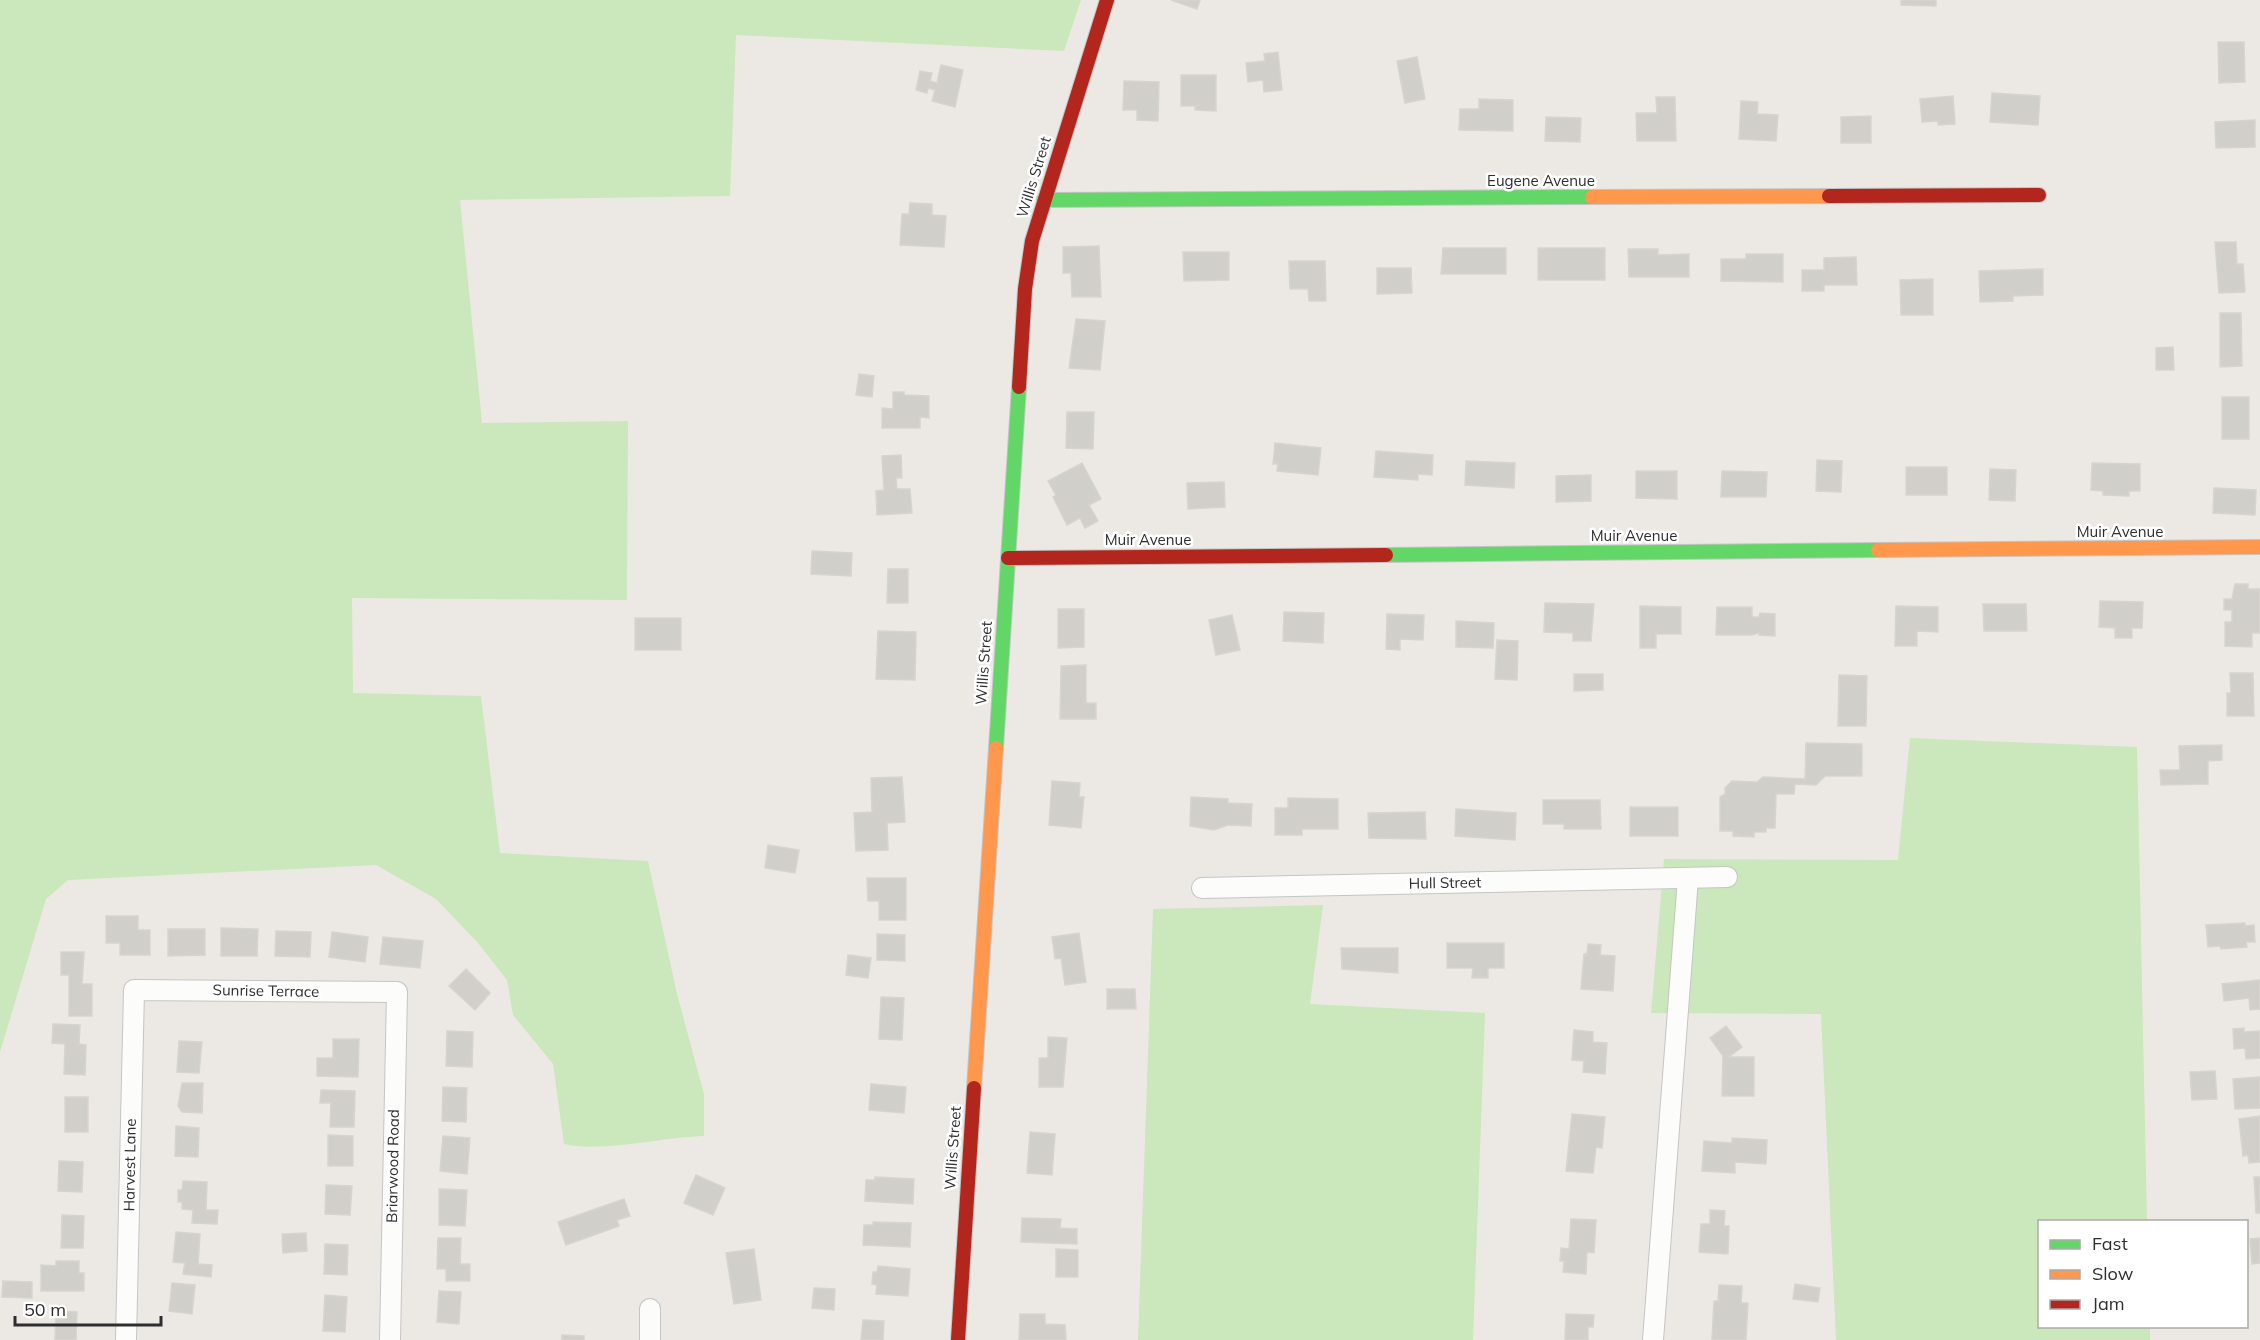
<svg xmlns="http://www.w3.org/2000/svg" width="2260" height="1340" font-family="Mulish,sans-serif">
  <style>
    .green { fill: #cbe7bc }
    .building { fill: #d1cfca; stroke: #d7d4d0; stroke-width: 1.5 }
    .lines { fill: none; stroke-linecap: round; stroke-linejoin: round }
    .street-casing { stroke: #c5c5c5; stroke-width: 22 }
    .fast-casing { stroke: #c5c5c5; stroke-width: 16 }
    .slow-casing { stroke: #c5c5c5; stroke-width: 16 }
    .jam-casing { stroke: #c5c5c5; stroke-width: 16 }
    .street { stroke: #fcfcfb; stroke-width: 20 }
    .fast { stroke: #63d668; stroke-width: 14 }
    .slow { stroke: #ff974d; stroke-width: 14 }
    .jam { stroke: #b3261e; stroke-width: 14 }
    .labels { text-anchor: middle; stroke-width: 5; stroke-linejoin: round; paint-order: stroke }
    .street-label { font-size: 15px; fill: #2e2e2e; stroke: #fff }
  </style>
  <rect width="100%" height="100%" fill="#ece9e4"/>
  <g class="green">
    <path d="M0 0H1081L1064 51 736 35 730 196 460 200 482 423 628 421 627 600 352 598 353 693 481 696 500 853 648 861 677 994 704 1094V1136C663 1137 601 1153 564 1144L553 1064 513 1015 507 980 478 943 436 899 376 865 68 880 46 899 0 1052Z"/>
    <path d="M1910 738 2137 747 2147 1221 2040 1222V1326L2150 1327V1340H1836L1821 1014 1651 1013 1664 859 1898 860Z"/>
    <path d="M1323 905 1310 1004 1485 1013 1473 1340H1138L1153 909Z"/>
  </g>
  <g class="building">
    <path d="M1171 0H1200L1197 9Z"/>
    <path d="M1901 0H1936V6L1901 5Z"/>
    <path d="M2218 42H2244L2245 82 2219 83Z"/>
    <path d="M1278 52 1282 90 1264 92 1263 80 1248 82 1246 63 1265 61 1264 54Z"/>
    <path d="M1417 57 1425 99 1405 103 1397 61Z"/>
    <path d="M941 65 963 70 955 107 932 101 935 90 928 88 927 93 916 90 920 71 932 73 930 81 937 83Z"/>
    <path d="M1181 75H1216V111L1195 110V106H1181Z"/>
    <path d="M1124 81 1159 82 1158 121 1137 120V110H1123Z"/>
    <path d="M1992 93 2040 96 2038 125 1990 122Z"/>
    <path d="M1953 96 1955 124 1938 125V121L1922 122 1920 99Z"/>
    <path d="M1656 97H1675L1676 141H1637L1636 113H1657Z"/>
    <path d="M1479 99 1513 100V131L1459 130 1460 109H1479Z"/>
    <path d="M1741 101 1758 102 1757 114 1778 115 1776 141 1739 139Z"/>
    <path d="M1871 116V143H1841V117Z"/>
    <path d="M1546 117 1581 118 1580 142 1545 141Z"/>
    <path d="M2255 120V147L2216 148 2215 122Z"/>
    <path d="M910 203 932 204V215L946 216 944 247 900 245 902 214H909Z"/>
    <path d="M2215 242H2236L2237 264H2243L2245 292 2219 293Z"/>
    <path d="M1099 246 1101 297H1072L1071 273H1063V247Z"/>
    <path d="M1443 248H1506V274H1441Z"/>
    <rect x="1538" y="248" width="67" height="32"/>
    <path d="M1628 249H1658V255L1689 254V277H1629Z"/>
    <path d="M1183 252H1229V280L1184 281Z"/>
    <path d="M1746 254H1783V282L1721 281V259H1746Z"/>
    <path d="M1856 257 1857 285H1824V291H1802V270H1824V258Z"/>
    <path d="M1289 261H1325L1326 301H1309L1308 289H1290Z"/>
    <path d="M1377 268H1411L1412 293 1377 294Z"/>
    <path d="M2043 269V295L2013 296V301L1980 302 1979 271Z"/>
    <path d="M1933 279V315H1901L1900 280Z"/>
    <path d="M2220 313H2241L2242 366 2220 367Z"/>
    <path d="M1076 319 1105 321 1100 370 1069 368Z"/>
    <path d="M2173 347 2174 370H2156V348Z"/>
    <path d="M859 374 874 376 872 397 856 395Z"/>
    <path d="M893 392H904V395L929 396V418L920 417V428H882V408L893 409Z"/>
    <rect x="2222" y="397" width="27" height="42"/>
    <path d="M1067 412H1094L1093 449 1066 448Z"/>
    <path d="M1275 443 1321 448 1318 475 1277 471 1278 464H1273Z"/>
    <path d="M1376 451 1433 455 1432 475 1418 474V480L1374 477Z"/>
    <path d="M901 455 902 478H896L897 489H910L912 513 877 515 876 491 884 490 882 456Z"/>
    <path d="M1817 460 1842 461 1841 492 1816 491Z"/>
    <path d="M1466 461 1515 463 1514 488 1465 485Z"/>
    <path d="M1082 463 1101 499 1089 505 1098 521 1085 528 1080 518 1067 525 1053 497 1056 495 1048 481Z"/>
    <path d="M2092 463 2140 464V491H2129V496L2103 495V491L2091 490Z"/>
    <rect x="1906" y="467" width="41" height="28"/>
    <path d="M1990 469 2016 470 2015 501 1989 500Z"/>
    <path d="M1636 471H1677V499L1636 498Z"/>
    <path d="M1722 471 1767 472 1766 497H1721Z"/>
    <path d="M1591 475V501L1556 502V476Z"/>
    <path d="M1224 482 1225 507 1188 509 1187 483Z"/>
    <path d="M2214 488 2256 490 2255 515 2213 513Z"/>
    <path d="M812 551 852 553 851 576 811 574Z"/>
    <path d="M888 569H908V603H887Z"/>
    <path d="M2235 584H2248V589H2260V633H2252V647L2225 646V622H2232V610H2224V599H2232Z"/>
    <path d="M2100 601 2143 602 2142 628H2132V638H2115V628L2099 627Z"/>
    <path d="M1545 603 1594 604 1591 641H1573V633L1544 632Z"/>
    <path d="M1983 604H2026L2027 631H1984Z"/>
    <path d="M1640 606 1681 607V634H1656V648H1640Z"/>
    <path d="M1896 606 1938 607V632L1917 631V646H1895Z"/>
    <path d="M1717 607H1752V617H1759L1760 613 1775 614V636L1759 635V633L1751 635H1716Z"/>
    <path d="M1058 609H1084V647L1058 648Z"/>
    <path d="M1284 612 1324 613 1323 643 1283 641Z"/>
    <path d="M1387 614 1424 615 1423 640 1400 639V650L1386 649Z"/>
    <path d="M1232 615 1240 650 1216 655 1209 620Z"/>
    <rect x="635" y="618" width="46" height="32"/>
    <path d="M1456 621 1494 623 1493 648 1456 647Z"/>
    <path d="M878 631 916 632 915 680 876 679Z"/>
    <path d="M1497 640 1518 641 1517 680 1495 679Z"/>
    <path d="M1086 665V703H1096V719H1060L1061 666Z"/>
    <path d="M2230 673H2253L2254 716H2227V693H2231Z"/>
    <path d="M1574 674H1603V690L1574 691Z"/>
    <path d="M1839 675 1867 676 1866 726H1838Z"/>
    <path d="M1806 743 1862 744V776H1825L1816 785 1795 784 1794 794H1776L1775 828H1766V832H1754V837L1733 836V831H1720V797L1725 794V788L1732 781 1757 782 1763 777 1805 779Z"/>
    <path d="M2222 745V760L2208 761V784L2161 785 2160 770H2180L2179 746Z"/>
    <path d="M902 777 905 822 887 823 888 850 856 851 854 813 872 812 871 778Z"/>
    <path d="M1052 781 1080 783 1079 797H1084L1081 828 1049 825Z"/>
    <path d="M1191 797 1228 799V803L1252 804 1251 826 1228 825 1214 830 1190 826Z"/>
    <path d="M1288 798 1338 799V829H1302V835H1275V808H1288Z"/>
    <path d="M1543 800H1600L1601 829H1564V824H1543Z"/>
    <rect x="1630" y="807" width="48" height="29"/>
    <path d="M1456 809 1516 813 1515 840 1455 836Z"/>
    <path d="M1425 812 1426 839 1369 838 1368 813Z"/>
    <path d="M768 845 799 850 795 873 765 868Z"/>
    <path d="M867 878H906V920H879V901H868Z"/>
    <path d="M106 916H138V930H150V955H120V943H106Z"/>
    <path d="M2245 923V926L2254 925 2255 942H2246L2247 947 2221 949 2220 946 2208 947 2206 925Z"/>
    <path d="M221 928 258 929 257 956H221Z"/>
    <path d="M168 929H205V955L168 956Z"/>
    <path d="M276 931 311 932 310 957 275 956Z"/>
    <path d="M332 932 368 937 365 962 329 957Z"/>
    <path d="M1079 933 1086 982 1065 985 1061 958 1055 959 1052 937Z"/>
    <path d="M877 934 905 935V961L877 960Z"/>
    <path d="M383 937 423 941 420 968 380 964Z"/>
    <path d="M1447 943H1504V968H1488V978H1472L1473 968H1447Z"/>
    <path d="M1588 944 1601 945 1600 955 1615 956 1613 991 1581 989 1584 954H1587Z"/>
    <path d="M1341 948H1398V973L1342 969Z"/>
    <path d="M61 952H84L82 984H92V1016H69V975H61Z"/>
    <path d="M848 955 871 958 868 978 846 975Z"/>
    <path d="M466 969 490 993 475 1010 449 986Z"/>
    <path d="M2260 980V1009L2250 1010 2249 998 2224 1001 2222 984Z"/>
    <path d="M1107 989H1135L1136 1009H1107Z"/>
    <path d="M881 997 904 998 902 1040 879 1039Z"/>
    <path d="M53 1024 80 1025 79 1044 86 1045 85 1075 64 1074 65 1044 52 1043Z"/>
    <path d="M1726 1026 1742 1047 1729 1057H1754V1096H1722L1723 1056 1710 1038Z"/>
    <path d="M2244 1028V1032L2260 1031V1058L2246 1059 2245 1048 2234 1049 2233 1029Z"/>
    <path d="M1574 1030 1593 1032V1042L1607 1043 1605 1074 1583 1072 1584 1061 1572 1060Z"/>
    <path d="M447 1031 473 1032 472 1067 446 1066Z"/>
    <path d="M1048 1037 1067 1038 1063 1087H1039V1058H1048Z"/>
    <path d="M333 1039H359L358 1077 317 1076V1058H333Z"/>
    <path d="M179 1041 202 1042 199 1073 177 1072Z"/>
    <path d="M2215 1071 2217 1099 2192 1100 2190 1072Z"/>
    <path d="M2260 1077V1108L2235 1109 2233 1079Z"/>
    <path d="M182 1083H203L202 1113 182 1112 178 1106Z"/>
    <path d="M871 1084 906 1087 904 1113 869 1110Z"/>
    <path d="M443 1087 467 1088 466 1122 442 1121Z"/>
    <path d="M321 1090 355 1091 354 1127H330L331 1103H320Z"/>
    <rect x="65" y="1097" width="23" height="35"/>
    <path d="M1572 1114 1605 1117 1602 1148 1596 1147 1593 1173 1566 1171Z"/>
    <path d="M2260 1116V1162L2249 1163 2248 1155 2243 1156 2239 1119Z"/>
    <path d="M176 1126 199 1128 198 1157 175 1156Z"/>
    <path d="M1030 1132 1055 1134 1052 1175 1027 1173Z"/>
    <path d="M328 1135 353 1136V1166H328Z"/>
    <path d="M443 1136 470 1138 467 1174 440 1171Z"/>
    <path d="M1732 1138 1767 1140 1766 1164 1735 1162V1173L1702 1171 1704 1141 1732 1143Z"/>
    <path d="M59 1161 83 1162 82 1192 58 1191Z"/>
    <path d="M696 1175 725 1188 713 1215 684 1203Z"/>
    <path d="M875 1177 914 1179 913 1204 865 1201 866 1180H875Z"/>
    <path d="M2254 1177H2260V1213H2256Z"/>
    <path d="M183 1181 207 1182 206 1210H218L217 1224 192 1223 193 1210 182 1209V1202H178V1190H182Z"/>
    <path d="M326 1185 352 1186 350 1215 325 1214Z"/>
    <path d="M439 1189 467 1190 465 1226 439 1225Z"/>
    <path d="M624 1199 630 1216 617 1220 619 1226 566 1245 558 1222Z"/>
    <path d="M1710 1210 1725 1211 1724 1226H1729L1728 1254 1699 1252 1701 1224H1710Z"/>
    <path d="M62 1215 84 1216 83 1248H61Z"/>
    <path d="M1022 1218 1061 1219 1060 1228 1077 1229V1244L1021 1242Z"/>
    <path d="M1571 1219 1596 1220 1594 1253 1587 1252 1586 1274 1563 1272 1564 1261H1560L1561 1248 1569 1249Z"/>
    <path d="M873 1222 911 1223 910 1247 863 1245 864 1225H873Z"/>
    <path d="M176 1232 200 1234 198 1264 212 1265 211 1277 183 1274 185 1263 173 1262Z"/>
    <path d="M306 1233 307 1251 283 1253 282 1234Z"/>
    <path d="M438 1238H461L460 1264H470V1281H446V1269H437Z"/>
    <path d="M2260 1238V1263L2252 1264 2250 1239Z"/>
    <path d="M325 1244 348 1245 347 1275 324 1274Z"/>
    <path d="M754 1249 761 1300 734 1304 726 1253Z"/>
    <path d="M1056 1249 1078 1250V1277H1056Z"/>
    <path d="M56 1261H79V1273H84V1291H41V1265L56 1266Z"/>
    <path d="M878 1266 910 1269 908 1296 876 1294 877 1285 872 1284 873 1272H877Z"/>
    <path d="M3 1281 32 1282V1298L2 1297Z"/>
    <path d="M172 1283 195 1285 192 1314 169 1311Z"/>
    <path d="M1795 1284 1820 1288 1818 1302 1793 1299Z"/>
    <path d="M1719 1285 1742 1286 1741 1303H1748L1746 1340H1712L1714 1301H1718Z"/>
    <path d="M814 1288 835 1289 834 1310 812 1308Z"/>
    <path d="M439 1291 461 1292 459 1324 437 1322Z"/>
    <path d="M325 1295 347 1297 345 1332 323 1331Z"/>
    <path d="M56 1311 77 1312 76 1340H55Z"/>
    <path d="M1020 1314H1045V1324L1065 1325 1066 1340H1019Z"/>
    <path d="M1566 1314 1594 1315 1593 1327H1588V1340H1565Z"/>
    <path d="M863 1320 884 1321 883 1340H861Z"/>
    <path d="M562 1335 584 1336V1340H562Z"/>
  </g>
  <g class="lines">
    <defs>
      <g id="street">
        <path d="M1202 888 1727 877"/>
        <path d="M126 1340 134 990 397 992 390 1340"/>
        <path d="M650 1340V1309"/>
        <path d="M1653 1340 1688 878"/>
      </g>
      <g id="fast">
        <path d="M1044 200 1592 197"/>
        <path d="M1386 555 1878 550"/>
        <path d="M996 748 1019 387"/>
      </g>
      <g id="slow">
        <path d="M1592 197 1829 196"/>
        <path d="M1878 550 2260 547"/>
        <path d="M974 1088 996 748"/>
      </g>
      <g id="jam">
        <path d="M1829 196 2039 195"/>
        <path d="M1019 387 1025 289 1032 241 1107 0"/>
        <path d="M1008 558 1386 555"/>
        <path d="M958 1340 974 1088"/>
      </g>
    </defs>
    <use href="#street" class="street-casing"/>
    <use href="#fast" class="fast-casing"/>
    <use href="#slow" class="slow-casing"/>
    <use href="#jam" class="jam-casing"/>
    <use href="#street" class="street"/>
    <use href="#fast" class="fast"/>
    <use href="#slow" class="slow"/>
    <use href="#jam" class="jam"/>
  </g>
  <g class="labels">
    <g class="street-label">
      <text transform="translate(1034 177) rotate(-73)" y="5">Willis Street</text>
      <text x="1541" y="186">Eugene Avenue</text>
      <text x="2120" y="537">Muir Avenue</text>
      <text x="1634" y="541">Muir Avenue</text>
      <text x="1148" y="545">Muir Avenue</text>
      <text transform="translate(984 663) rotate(-86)" y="5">Willis Street</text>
      <text transform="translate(1445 883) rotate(-1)" y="5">Hull Street</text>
      <text transform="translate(266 991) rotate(1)" y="5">Sunrise Terrace</text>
      <text transform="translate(953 1148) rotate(-86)" y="5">Willis Street</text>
      <text transform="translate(130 1165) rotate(-89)" y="5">Harvest Lane</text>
      <text transform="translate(393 1166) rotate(-89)" y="5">Briarwood Road</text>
    </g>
  </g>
  <rect x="2038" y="1220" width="210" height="108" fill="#ffffff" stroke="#ababab" stroke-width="1.5"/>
  <rect x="2050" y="1240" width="30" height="9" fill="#63d668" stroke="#ababab" stroke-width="1.5"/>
  <text x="2092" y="1250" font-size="18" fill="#2e2e2e">Fast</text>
  <rect x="2050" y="1270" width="30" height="9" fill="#ff974d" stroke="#ababab" stroke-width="1.5"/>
  <text x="2092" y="1280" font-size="18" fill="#2e2e2e">Slow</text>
  <rect x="2050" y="1300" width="30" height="9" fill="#b3261e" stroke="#ababab" stroke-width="1.5"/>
  <text x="2092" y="1310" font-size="18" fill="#2e2e2e">Jam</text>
  <path d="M15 1316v9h146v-9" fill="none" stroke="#2e2e2e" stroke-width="3"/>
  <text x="24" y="1316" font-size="18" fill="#2e2e2e" stroke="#ffffff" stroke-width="4.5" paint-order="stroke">50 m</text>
</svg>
